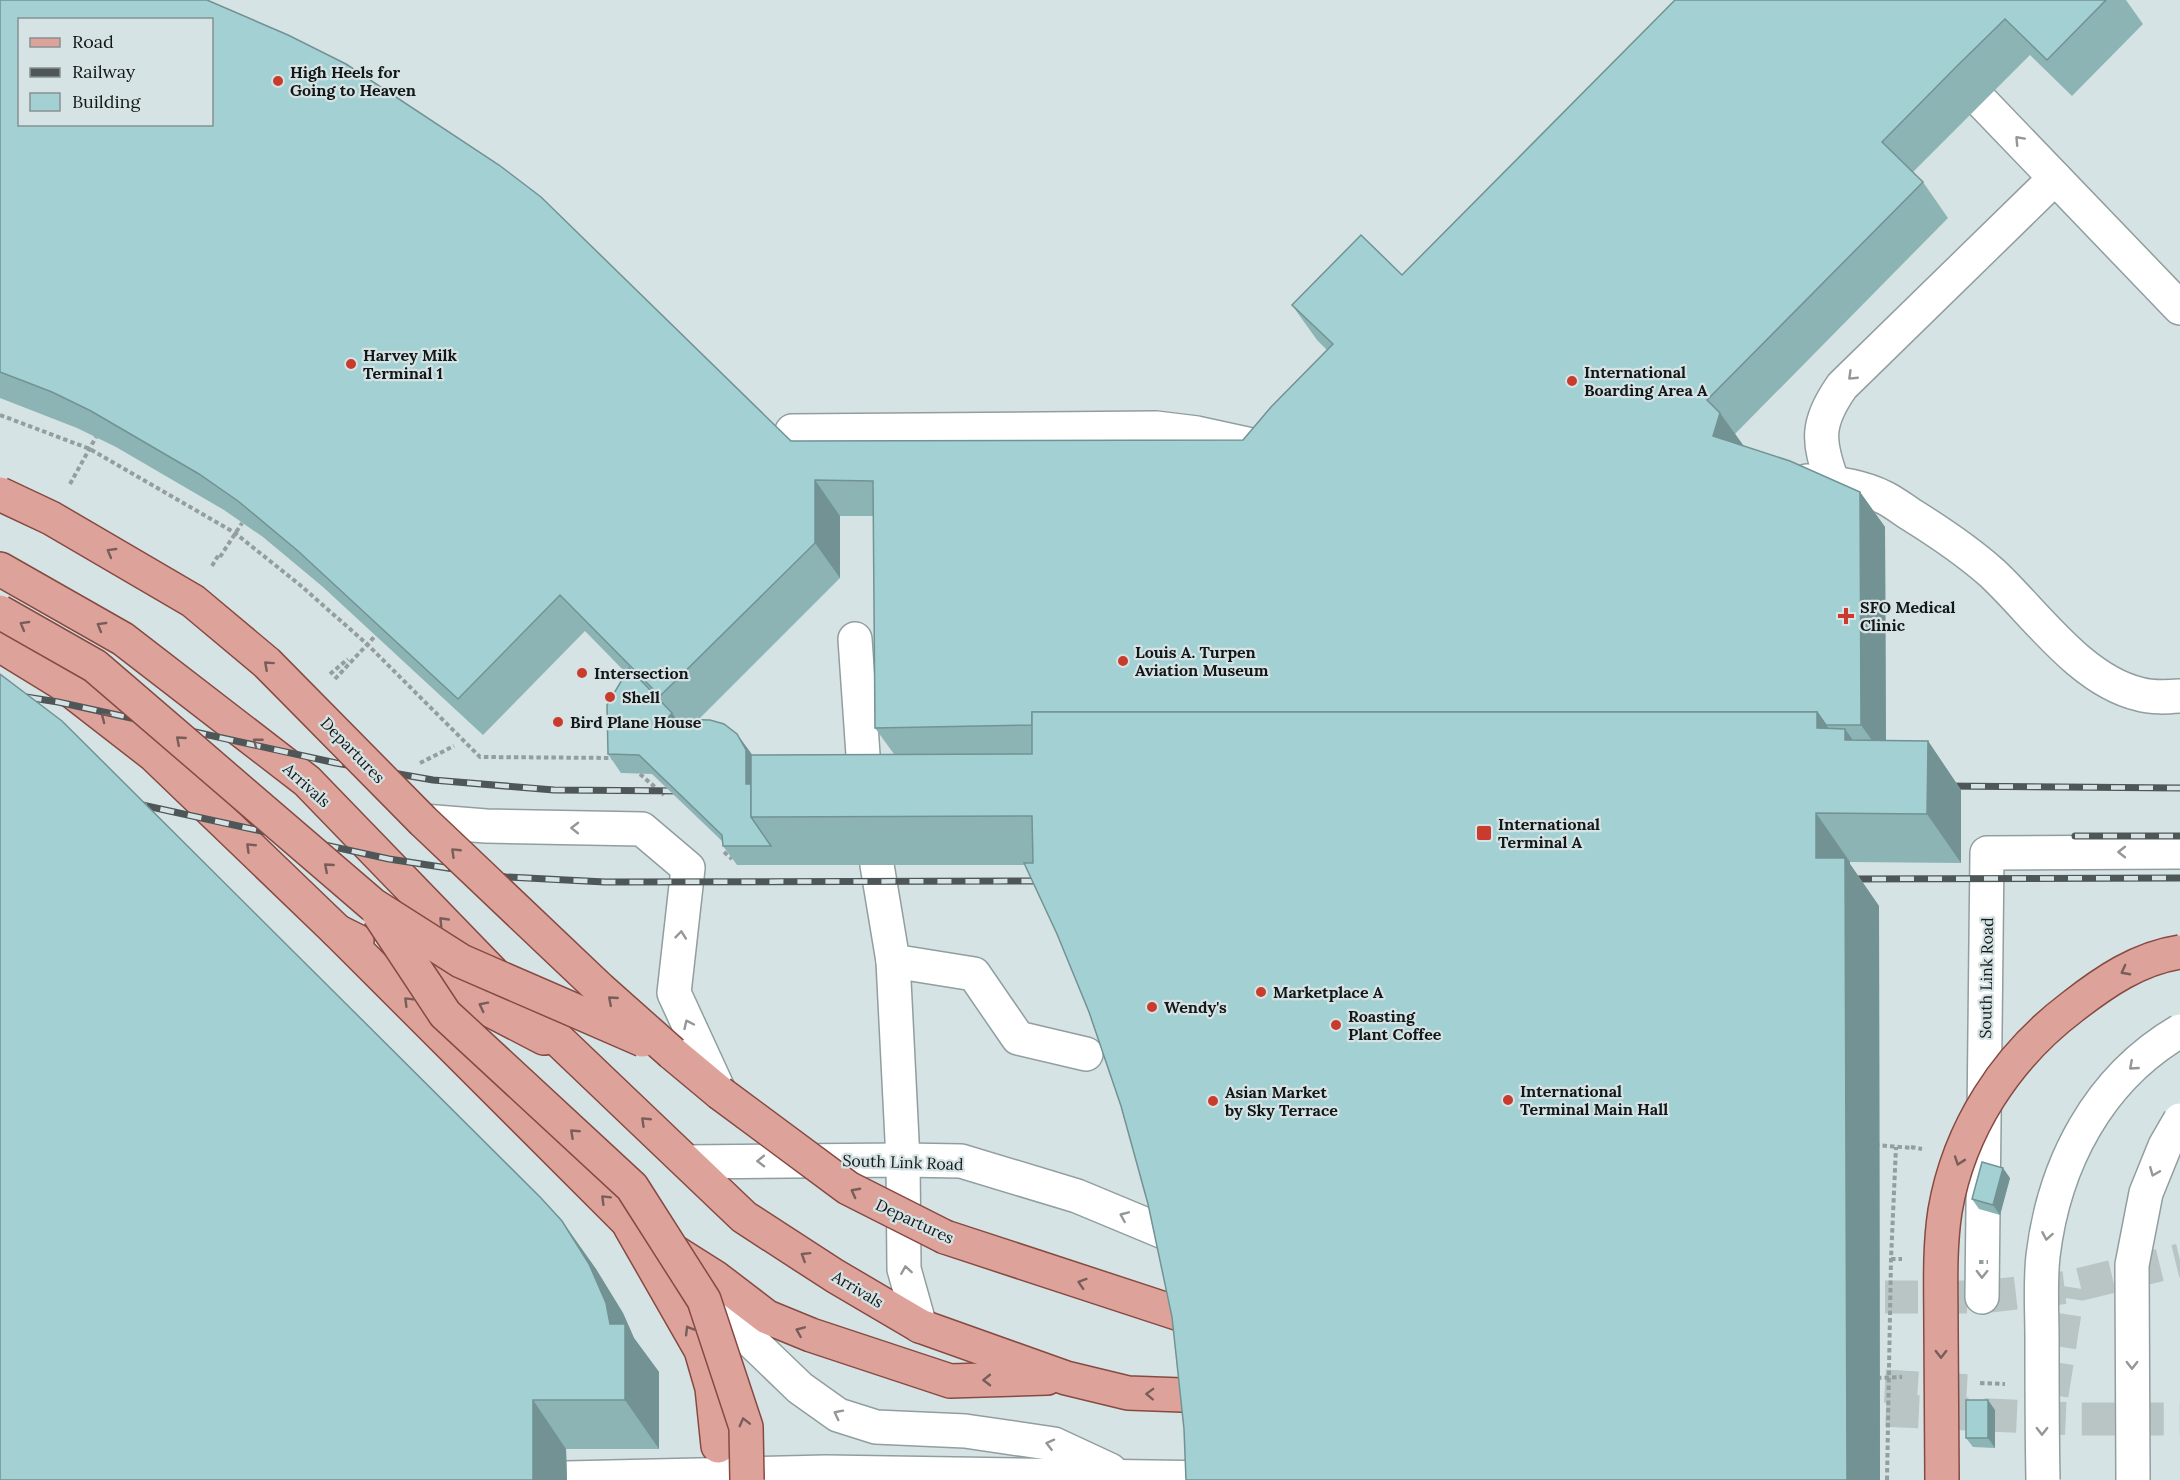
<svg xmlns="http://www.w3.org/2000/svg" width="2180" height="1480" font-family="Lora,serif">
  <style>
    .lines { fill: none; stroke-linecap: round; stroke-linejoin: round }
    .minor-tunnel { stroke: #b9c4c5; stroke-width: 33; stroke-dasharray: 33 16; stroke-linecap: butt }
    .major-tunnel { stroke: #b9c4c5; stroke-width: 33; stroke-dasharray: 33 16; stroke-linecap: butt }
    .minor-casing { stroke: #919e9f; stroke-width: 36 }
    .major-casing { stroke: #874a42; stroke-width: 36 }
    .path { stroke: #949e9f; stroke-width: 4; stroke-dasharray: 4.5 3; stroke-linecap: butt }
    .minor { stroke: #fff; stroke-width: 33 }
    .major { stroke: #dda39b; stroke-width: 33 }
    .rail-casing { stroke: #4f5657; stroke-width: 7 }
    .rail { stroke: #d6e3e4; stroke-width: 4.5; stroke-dasharray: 14; stroke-linecap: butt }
    .minor-bridge-casing { stroke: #919e9f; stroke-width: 36; stroke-linecap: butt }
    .major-bridge-casing { stroke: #874a42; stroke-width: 36; stroke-linecap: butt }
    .path-bridge { stroke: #949e9f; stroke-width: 4; stroke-dasharray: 4.5 3; stroke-linecap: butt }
    .minor-bridge { stroke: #fff; stroke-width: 33 }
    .major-bridge { stroke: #dda39b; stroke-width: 33 }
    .wall { fill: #8cb4b5; fill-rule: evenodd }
    .shaded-wall { fill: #729294 }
    .building { fill: #a3d1d3; stroke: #729294; stroke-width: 1.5; fill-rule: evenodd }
    .oneway { stroke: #959797 }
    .oneway2 { stroke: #785d5a }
    .poi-dot { fill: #c93c2d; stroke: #d6e3e4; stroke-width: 2 }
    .labels { text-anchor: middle; stroke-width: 4.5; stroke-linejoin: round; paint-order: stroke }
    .poi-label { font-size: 16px; font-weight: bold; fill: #131718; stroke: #d6e3e4; text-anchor: start }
    .street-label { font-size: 16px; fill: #131718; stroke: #d6e3e4 }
  </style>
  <rect width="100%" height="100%" fill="#d6e3e4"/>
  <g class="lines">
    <g class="minor-tunnel">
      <path d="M1836 1297H1982L2069 1287 2180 1260"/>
      <path d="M2052 1395 2069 1287"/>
    </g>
    <g class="major-tunnel">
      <path d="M1836 1383 1970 1391"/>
      <path d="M1837 1408 2077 1419H2180"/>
    </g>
    <defs>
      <g id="minor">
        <path d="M1982 102 2180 308"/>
        <path d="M792 431 1156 428 1197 433 1270 449"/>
        <path d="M1807 481C1831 482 1861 486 1883 497 1892 501 1901 508 1910 514 1939 532 1966 550 1992 573 2034 612 2080 680 2139 694 2152 698 2167 697 2180 696"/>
        <path d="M1833 483C1817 441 1816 423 1842 386L2055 178"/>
        <path d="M855 639 866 798"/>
        <path d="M423 821 486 826 642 829 688 868 674 993 720 1093"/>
        <path d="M877 865 893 961 974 974 1018 1038 1086 1054"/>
        <path d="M893 961 903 1160 904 1269 920 1326"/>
        <path d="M687 1162 903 1160 961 1161 1077 1196 1178 1238"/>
        <path d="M695 1287 800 1388 838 1415 876 1427 965 1431 1054 1444 1110 1470"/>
        <path d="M1982 1297 1987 853 2180 852"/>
        <path d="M567 1478 826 1472 1218 1478"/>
      </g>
      <g id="major">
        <path d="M0 569 123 639 307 781 549 1031 744 1217 835 1276 920 1326 1066 1378 1128 1393 1209 1396"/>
        <path d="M0 645 60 682 154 755 337 931 357 941"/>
        <path d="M337 931 629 1223 716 1278 767 1317 811 1335 950 1381 1047 1378"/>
        <path d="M409 968 544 1038"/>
        <path d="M672 1053 720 1093"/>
        <path d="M630 1226 701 1350 712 1388 718 1446"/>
        <path d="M945 1237 1195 1319"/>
      </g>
    </defs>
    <use href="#minor" class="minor-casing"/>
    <use href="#major" class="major-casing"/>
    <g class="path">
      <path d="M0 415 90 449 235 533 300 585 367 644 480 757 614 758"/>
      <path d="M70 484 96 437"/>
      <path d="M220 557 242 523"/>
      <path d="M212 566 219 554"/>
      <path d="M330 674 348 659"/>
      <path d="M335 679 376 635"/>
      <path d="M420 763 454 746"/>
      <path d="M640 774 664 795"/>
      <path d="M724 852 732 859"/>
      <path d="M1875 1145 1913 1148"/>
      <path d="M1911 1147 1922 1149"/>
      <path d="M1877 1378 1902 1377"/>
      <path d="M1980 1383 2005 1384"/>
      <path d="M1887 1480 1891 1259 1896 1147"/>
    </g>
    <use href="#minor" class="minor"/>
    <use href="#major" class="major"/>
    <defs>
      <g id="rail">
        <path d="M0 693 58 702 336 763 433 780 554 790 686 791"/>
        <path d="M1943 786 2180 788"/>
        <path d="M133 803 389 859 506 877 605 882 1049 881"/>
        <path d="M2075 836H2180"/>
        <path d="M1844 879 2180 878"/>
      </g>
    </defs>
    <use href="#rail" class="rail-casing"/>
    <use href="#rail" class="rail"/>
    <defs>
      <g id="minor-bridge">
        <path d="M2043 1480C2042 1433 2042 1386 2042 1338 2042 1311 2040 1283 2043 1256 2054 1164 2098 1079 2180 1031"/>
        <path d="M2133 1480 2132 1265 2146 1193 2165 1146 2180 1120"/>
      </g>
      <g id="major-bridge">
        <path d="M0 494 51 518 193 601 267 663 423 821 600 989 672 1053"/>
        <path d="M0 612 95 666 373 905 461 961 643 1040"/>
        <path d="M379 914 445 1014 632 1187 704 1300 746 1427 747 1480"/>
        <path d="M720 1093 848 1188 945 1237"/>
        <path d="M1942 1480C1942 1430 1941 1380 1941 1330 1941 1291 1939 1250 1945 1211 1959 1129 2006 1057 2072 1007 2104 982 2139 958 2180 952"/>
      </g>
    </defs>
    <use href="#minor-bridge" class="minor-bridge-casing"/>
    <use href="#major-bridge" class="major-bridge-casing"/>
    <g class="path-bridge">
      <path d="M1891 1259H1902"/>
      <path d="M1979 1262H1988"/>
    </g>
    <use href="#minor-bridge" class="minor-bridge"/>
    <use href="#major-bridge" class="major-bridge"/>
  </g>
  <g class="wall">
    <path d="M0 0 791 441 1243 440 1327 350 1317 340 1292 305 1402 275 1675 0H2126L2143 24 2072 96 2030 55 1913 172 1923 182 1948 218 1735 434 1743 446 1860 492 1885 527 1886 741H1928L1961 790V863L1850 862V864L1879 906 1880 1480H1186L1184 1429 1172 1317 1148 1204 1121 1106 1089 1012 1057 934 1025 865H737L723 846V842L652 774 621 773 608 754 626 673 585 631 483 735 323 587 263 537 224 510 116 447 77 428 0 398ZM840 516H874L875 728 894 754 752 755 698 720 840 578Z"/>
    <path d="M2010 1178 2000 1215 1979 1209 1972 1199Z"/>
    <path d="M562 1221 596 1269 623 1313 634 1338 659 1372V1449H566L567 1480H0Z"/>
    <path d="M1995 1410V1448L1973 1447 1966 1438Z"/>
  </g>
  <g class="shaded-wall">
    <path d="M1720 413 1746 449 1713 436Z"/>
    <path d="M815 480 840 516V578L815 543Z"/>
    <path d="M1860 492 1885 527 1886 760 1861 725Z"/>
    <path d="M1817 712 1851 760 1817 728Z"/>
    <path d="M672 713 686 732 667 719Z"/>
    <path d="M1845 729 1879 777 1845 740Z"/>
    <path d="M737 734 751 753 759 770 760 803 746 784Z"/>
    <path d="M1928 741 1961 790V863L1927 814Z"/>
    <path d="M1816 813 1850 862V864L1879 906 1880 1480H1847L1816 858Z"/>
    <path d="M2003 1168 2010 1178 2000 1215 1993 1205Z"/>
    <path d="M562 1221 596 1269 623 1313 634 1338 659 1372V1449L625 1400 610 1324Z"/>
    <path d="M533 1400 566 1449 567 1480H533Z"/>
    <path d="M1988 1400 1995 1410V1448L1988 1438Z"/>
  </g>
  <g class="building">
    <path d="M0 0H207L288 35 346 64 499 165 541 197 791 441 1243 440 1271 407 1333 344 1292 305 1361 235 1402 275 1675 0H2106L2047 60 2005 19 1957 66 1882 142 1923 182 1707 400 1720 413 1713 436 1790 461 1860 492 1861 725H1826L1817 712H1032V725L875 728 873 481 815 480V543L660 696 560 595 458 699 298 551 238 501 199 474 91 411 52 392 0 372ZM20 20H212V124H20Z"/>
    <path d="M629 668 672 713 667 719 710 720 724 724 737 734 746 750V784H751V817L771 846H723L722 835 639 755 608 754 607 705Z"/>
    <path d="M0 674 62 721 541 1198 562 1221 589 1264 606 1303 610 1324H625V1400H533V1480H0Z"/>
    <path d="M1032 712H1817V728L1845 729V740L1928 741 1927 814 1816 813V858H1845L1847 1480H1186L1184 1429 1172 1317 1148 1204 1121 1106 1089 1012 1057 934 1024 863H1033L1032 816 751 817V755L1032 754Z"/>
    <path d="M1982 1162 2003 1168 1993 1205 1972 1199Z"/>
    <rect x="1966" y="1400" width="22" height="38"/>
  </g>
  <defs><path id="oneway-chevron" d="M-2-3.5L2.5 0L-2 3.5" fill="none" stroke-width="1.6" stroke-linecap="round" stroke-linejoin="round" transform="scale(1.5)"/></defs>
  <g class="oneway">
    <use href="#oneway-chevron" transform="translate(2019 140) rotate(-133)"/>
    <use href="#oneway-chevron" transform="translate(1852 376) rotate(136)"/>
    <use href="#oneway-chevron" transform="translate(575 828) rotate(-179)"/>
    <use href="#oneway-chevron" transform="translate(2122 852) rotate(180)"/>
    <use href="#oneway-chevron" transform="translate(681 935) rotate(-84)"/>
    <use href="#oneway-chevron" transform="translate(688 1024) rotate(-115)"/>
    <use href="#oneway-chevron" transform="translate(2133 1066) rotate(139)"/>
    <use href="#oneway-chevron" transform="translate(761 1161) rotate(179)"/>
    <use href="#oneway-chevron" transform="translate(2154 1172) rotate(112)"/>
    <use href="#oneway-chevron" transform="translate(1124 1216) rotate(-157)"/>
    <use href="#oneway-chevron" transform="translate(2047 1236) rotate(100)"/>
    <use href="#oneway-chevron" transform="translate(906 1270) rotate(-99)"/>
    <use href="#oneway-chevron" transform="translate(1982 1274) rotate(91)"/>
    <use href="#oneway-chevron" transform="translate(2132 1365) rotate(90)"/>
    <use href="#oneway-chevron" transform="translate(838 1414) rotate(-153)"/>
    <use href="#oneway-chevron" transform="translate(2042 1431) rotate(90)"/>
    <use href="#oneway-chevron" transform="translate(1050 1444) rotate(-166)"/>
  </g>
  <g class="oneway2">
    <use href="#oneway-chevron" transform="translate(111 552) rotate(-150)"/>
    <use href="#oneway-chevron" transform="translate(24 625) rotate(-150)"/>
    <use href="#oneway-chevron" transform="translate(101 626) rotate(-150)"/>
    <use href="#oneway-chevron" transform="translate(268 665) rotate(-138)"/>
    <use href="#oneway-chevron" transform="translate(105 717) rotate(-142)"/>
    <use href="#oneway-chevron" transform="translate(180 740) rotate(-139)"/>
    <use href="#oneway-chevron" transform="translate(257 742) rotate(-142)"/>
    <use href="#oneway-chevron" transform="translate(250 847) rotate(-136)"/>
    <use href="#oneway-chevron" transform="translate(455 852) rotate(-136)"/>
    <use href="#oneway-chevron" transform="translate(328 867) rotate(-139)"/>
    <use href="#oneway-chevron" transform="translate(443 921) rotate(-134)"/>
    <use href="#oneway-chevron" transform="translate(2125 971) rotate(152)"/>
    <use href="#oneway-chevron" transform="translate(612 1000) rotate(-139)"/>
    <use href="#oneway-chevron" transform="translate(408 1001) rotate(-135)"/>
    <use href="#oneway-chevron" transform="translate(483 1006) rotate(-153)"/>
    <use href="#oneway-chevron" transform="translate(645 1121) rotate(-136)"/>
    <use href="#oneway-chevron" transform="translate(574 1133) rotate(-137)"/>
    <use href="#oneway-chevron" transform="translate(1959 1161) rotate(109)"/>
    <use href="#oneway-chevron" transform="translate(855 1192) rotate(-152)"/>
    <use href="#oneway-chevron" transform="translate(605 1199) rotate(-135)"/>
    <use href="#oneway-chevron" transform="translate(805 1256) rotate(-148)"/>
    <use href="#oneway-chevron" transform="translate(1082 1283) rotate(-162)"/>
    <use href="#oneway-chevron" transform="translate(689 1330) rotate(-121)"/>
    <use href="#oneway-chevron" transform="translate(800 1331) rotate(-157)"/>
    <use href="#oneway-chevron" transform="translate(1941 1354) rotate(90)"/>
    <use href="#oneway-chevron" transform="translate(987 1380) rotate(179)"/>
    <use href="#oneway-chevron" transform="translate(1150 1394) rotate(-178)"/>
    <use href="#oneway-chevron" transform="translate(744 1422) rotate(-104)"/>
  </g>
  <g class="poi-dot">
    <circle cx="278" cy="81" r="6"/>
    <circle cx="351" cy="364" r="6"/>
    <circle cx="1572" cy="381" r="6"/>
    <path d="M1843 607h6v6h6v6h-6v6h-6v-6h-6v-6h6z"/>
    <circle cx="1123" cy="661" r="6"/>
    <circle cx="582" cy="673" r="6"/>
    <circle cx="610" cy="697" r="6"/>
    <circle cx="558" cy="722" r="6"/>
    <rect x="1476" y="825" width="16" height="16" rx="3"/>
    <circle cx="1261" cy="992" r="6"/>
    <circle cx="1152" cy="1007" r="6"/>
    <circle cx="1336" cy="1025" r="6"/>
    <circle cx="1508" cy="1100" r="6"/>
    <circle cx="1213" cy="1101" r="6"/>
  </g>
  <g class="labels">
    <g class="poi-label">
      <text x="290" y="78">High Heels for<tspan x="290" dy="18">Going to Heaven</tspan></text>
      <text x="363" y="361">Harvey Milk<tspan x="363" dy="18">Terminal 1</tspan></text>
      <text x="1584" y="378">International<tspan x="1584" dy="18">Boarding Area A</tspan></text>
      <text x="1860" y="613">SFO Medical<tspan x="1860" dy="18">Clinic</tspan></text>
      <text x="1135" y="658">Louis A. Turpen<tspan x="1135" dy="18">Aviation Museum</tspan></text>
      <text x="594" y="679">Intersection</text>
      <text x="622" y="703">Shell</text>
      <text x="570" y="728">Bird Plane House</text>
      <text x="1498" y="830">International<tspan x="1498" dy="18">Terminal A</tspan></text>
      <text x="1273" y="998">Marketplace A</text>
      <text x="1164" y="1013">Wendy's</text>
      <text x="1348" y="1022">Roasting<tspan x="1348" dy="18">Plant Coffee</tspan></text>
      <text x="1520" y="1097">International<tspan x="1520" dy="18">Terminal Main Hall</tspan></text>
      <text x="1225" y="1098">Asian Market<tspan x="1225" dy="18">by Sky Terrace</tspan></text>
    </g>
    <g class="street-label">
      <text transform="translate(353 750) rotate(46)" y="6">Departures</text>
      <text transform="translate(307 785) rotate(42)" y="6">Arrivals</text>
      <text transform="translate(1986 978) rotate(-89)" y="6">South Link Road</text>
      <text transform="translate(903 1162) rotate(2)" y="6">South Link Road</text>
      <text transform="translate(915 1221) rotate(25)" y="6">Departures</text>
      <text transform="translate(858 1289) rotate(31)" y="6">Arrivals</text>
    </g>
  </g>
  <rect x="18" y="18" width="195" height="108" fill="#d6e3e4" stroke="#889192" stroke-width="1.5"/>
  <rect x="30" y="38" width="30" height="9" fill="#dda39b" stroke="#889192" stroke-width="1.5"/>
  <text x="72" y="48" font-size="18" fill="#131718">Road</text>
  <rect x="30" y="68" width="30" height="9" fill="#4f5657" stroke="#889192" stroke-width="1.5"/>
  <text x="72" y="78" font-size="18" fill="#131718">Railway</text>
  <rect x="30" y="93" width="30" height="18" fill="#a3d1d3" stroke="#889192" stroke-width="1.5"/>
  <text x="72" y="108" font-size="18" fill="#131718">Building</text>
</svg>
